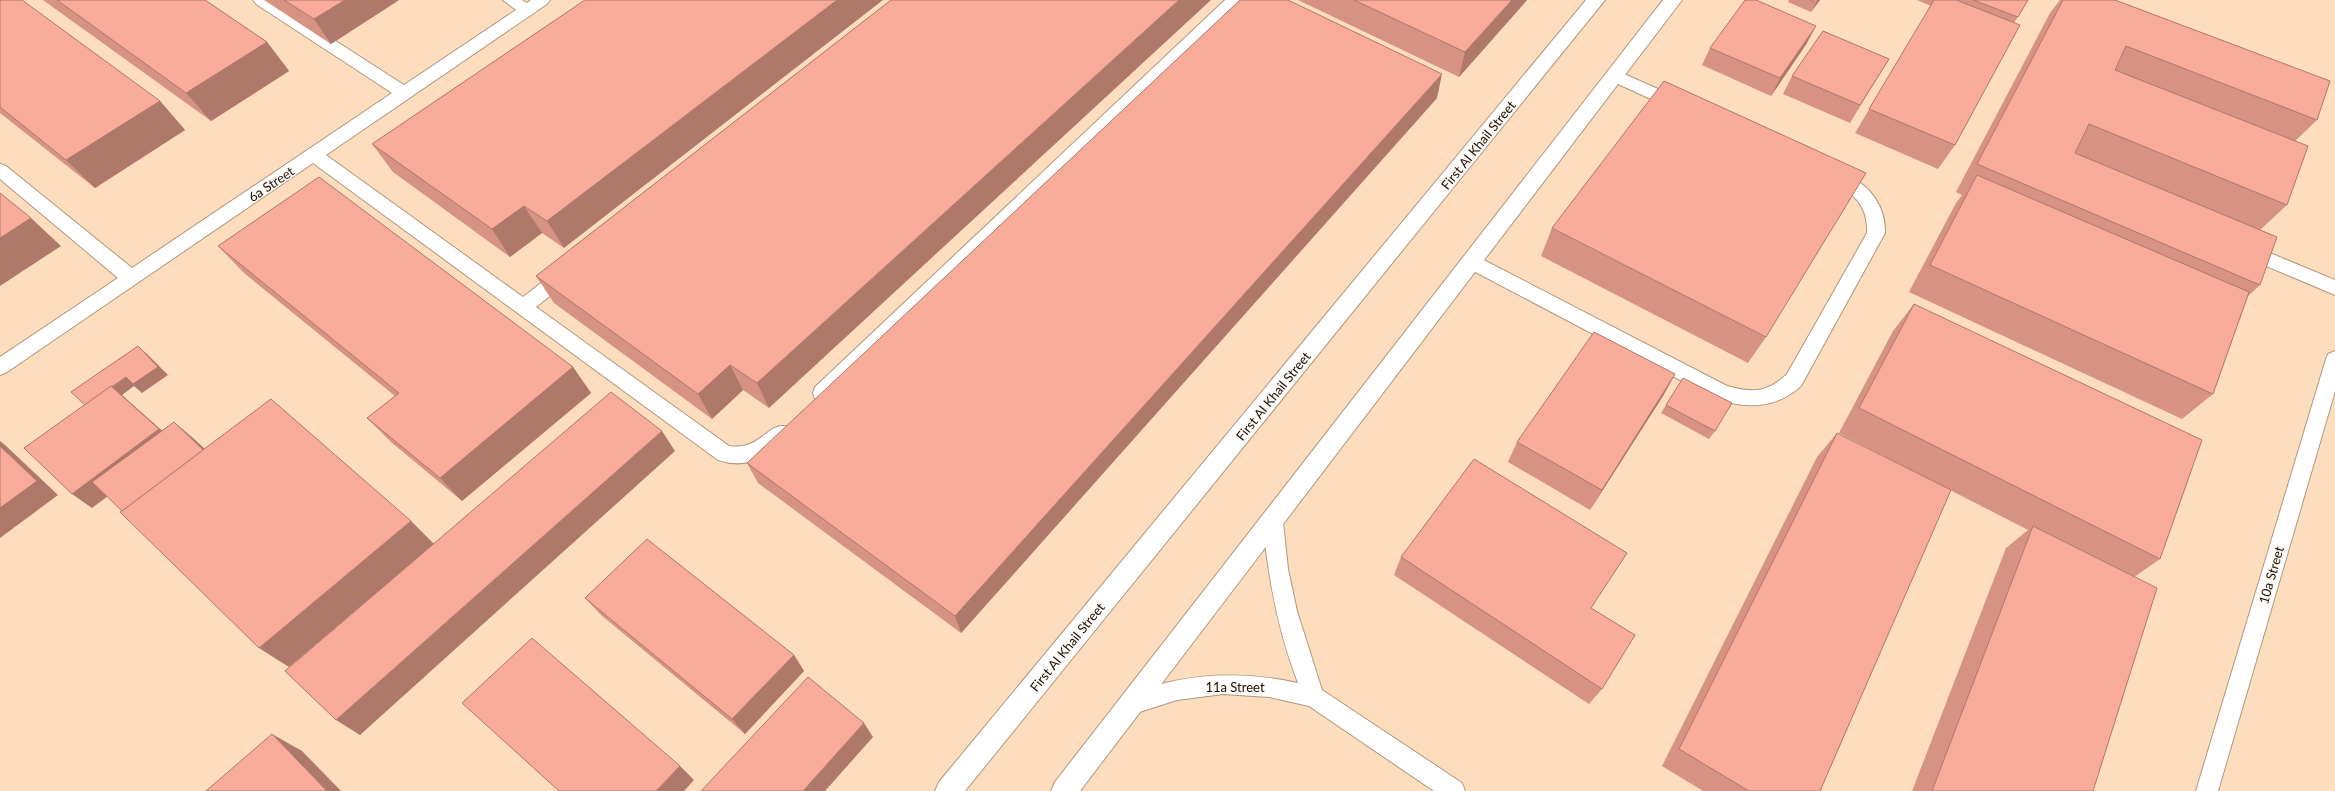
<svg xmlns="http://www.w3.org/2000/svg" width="2335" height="791" font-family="Lato,sans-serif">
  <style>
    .built { fill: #fdddbd }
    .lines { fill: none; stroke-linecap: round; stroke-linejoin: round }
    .service-casing { stroke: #af977d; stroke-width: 2 }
    .secondary-casing { stroke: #af977d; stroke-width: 2 }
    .service { fill: #fff; fill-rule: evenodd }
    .secondary { fill: #fff; fill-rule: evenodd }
    .wall { fill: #d69384 }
    .shaded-wall { fill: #ae786b }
    .building { fill: #f9ab99; stroke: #ae786b }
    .labels { text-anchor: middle; stroke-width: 3; stroke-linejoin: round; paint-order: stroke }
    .street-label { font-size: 13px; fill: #191007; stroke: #fcf7f2 }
  </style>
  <rect width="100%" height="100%" fill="#fce7d1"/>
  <rect class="built" x="0" y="0" width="2335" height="791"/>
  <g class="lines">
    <defs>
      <g id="service">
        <path d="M253 0H272L404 85 516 10 503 0H522L527 3 531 0H550L547 4 326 155 523 297 559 269 565 267 571 269 574 274 571 279 536 307 729 446C762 451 768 420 788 427L791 433C778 459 744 469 718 460L313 163 7 372 0 375V357L118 278 0 179V164L6 166 132 268 392 93 256 4Z"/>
        <path d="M1225 0H1242L829 399 822 401 815 399 813 393 815 387Z"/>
        <path d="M1615 70 1683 100 1685 104 1683 108 1677 110 1671 108 1609 80 1607 76 1609 72Z"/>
        <path d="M1835 170C1864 179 1886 202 1885 233L1801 386C1775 409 1748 409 1716 399L1466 267 1463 262 1466 257 1472 255 1478 257 1727 386C1753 393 1767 393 1787 374L1867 233C1868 211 1859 198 1841 187 1835 184 1830 182 1827 176L1829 172Z"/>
        <path d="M2246 243 2335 280V295L2240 255 2237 250 2240 245Z"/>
        <path d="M2335 351V391L2218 791H2196L2326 359 2328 354Z"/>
        <path d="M1273 513 1280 516 1283 522 1288 569 1297 611 1322 690 1462 783 1465 791H1434L1309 706 1269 697 1223 694 1177 700 1133 714 1125 710 1122 703 1125 696C1182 673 1238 670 1298 683 1278 631 1268 578 1263 522L1266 516Z"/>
      </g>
      <g id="secondary">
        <path d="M1586 0H1605L965 791H935L939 782Z"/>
        <path d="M1663 0H1682L1080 791H1051L1055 782Z"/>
      </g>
    </defs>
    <use href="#service" class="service-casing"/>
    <use href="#secondary" class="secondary-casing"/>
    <use href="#service" class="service"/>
    <use href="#secondary" class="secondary"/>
  </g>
  <g class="wall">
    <path d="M0 0 160 101 185 130 95 188 0 113Z"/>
    <path d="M43 0H205L267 42 289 71 211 121Z"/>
    <path d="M264 0H399L331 44Z"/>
    <path d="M585 0 564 248 542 233 510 257 393 172 372 144Z"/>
    <path d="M891 0 769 408 743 390 712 419 554 303 536 276Z"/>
    <path d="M1298 0H1527L1459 77Z"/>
    <path d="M1789 0H1820L1811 12 1788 2Z"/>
    <path d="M1917 0H2028L2014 23 1955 145 1938 169 1855 133 1931 6Z"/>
    <path d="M2060 0H2115L2317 120 2295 141 2287 205 2260 230V285L2248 296 2213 394 2182 419 1909 292 1956 203 1962 195 1956 192 2050 13Z"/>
    <path d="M1807 43 1771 96 1702 65 1710 48Z"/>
    <path d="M1889 59 1850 123 1783 94 1792 76Z"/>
    <path d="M1437 98 961 633 758 483 747 463Z"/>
    <path d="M1552 228 1766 337 1748 363 1541 256Z"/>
    <path d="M218 246 573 367 591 393 462 501 391 442 367 418 395 396 244 273Z"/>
    <path d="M1914 304 2160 559 2134 577 2093 791H1912L2006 548 2028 530 1839 433 1893 331Z"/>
    <path d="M1675 374 1663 396 1590 510 1508 462 1517 442Z"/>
    <path d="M1666 405 1715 431 1709 439 1661 413Z"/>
    <path d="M1837 433 1820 791H1703L1662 766 1817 457Z"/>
    <path d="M1401 557 1591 608 1602 689 1589 704 1394 575Z"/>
    <path d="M585 598 794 655 804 671 745 734 601 615Z"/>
  </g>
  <g class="shaded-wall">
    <path d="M345 0H399L331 44 314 19Z"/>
    <path d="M837 0H883L564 248 547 221Z"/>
    <path d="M1179 0H1211L769 408 757 383Z"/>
    <path d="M1512 0H1527L1459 77 1465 52Z"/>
    <path d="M1818 0H1820L1811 12 1816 3Z"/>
    <path d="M1816 26 1807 43 1771 96 1780 78Z"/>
    <path d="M267 42 289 71 211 121 186 93Z"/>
    <path d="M1442 74 1437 98 961 633 955 616Z"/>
    <path d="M160 101 185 130 95 188 66 160Z"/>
    <path d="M524 206 542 233 510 257 492 229Z"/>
    <path d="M31 218 61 246 0 286V238Z"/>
    <path d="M138 346 147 354 168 375 142 393 134 386 122 395 177 444 92 508 72 494 86 406 126 377Z"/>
    <path d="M730 365 743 390 712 419 698 394Z"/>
    <path d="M573 367 591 393 462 501 440 478Z"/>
    <path d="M1675 374 1663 396 1590 510 1602 490Z"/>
    <path d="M174 422 192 437 232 474 214 460Z"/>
    <path d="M662 431 675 451 360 735 336 720Z"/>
    <path d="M0 441 5 445 58 495 0 538Z"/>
    <path d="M411 521 434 544 289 667 259 648Z"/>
    <path d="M794 655 804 671 745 734 732 719Z"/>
    <path d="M864 723 873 737 825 791H803Z"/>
    <path d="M272 734 302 751 341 791H327Z"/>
    <path d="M680 766 694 780 684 791H656Z"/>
  </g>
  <g class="building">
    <path d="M0 0H22L160 101 66 160 0 107Z"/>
    <path d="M57 0H205L267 42 186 93Z"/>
    <path d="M284 0H345L314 19Z"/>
    <path d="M585 0H837L547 221 524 206 492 229 372 144Z"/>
    <path d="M891 0H1179L757 383 730 365 698 394 536 276Z"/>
    <path d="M1240 0H1288L1442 74 955 616 747 463Z"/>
    <path d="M1354 0H1512L1465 52Z"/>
    <path d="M1745 0H1756L1816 26 1780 78 1710 48Z"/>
    <path d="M1810 0H1818L1816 3Z"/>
    <path d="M1934 0H1956L2020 25 1955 145 1869 109Z"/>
    <path d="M1973 0H2028L2018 17Z"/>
    <path d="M2063 0H2115L2330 81 2317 120 2126 46 2115 70 2308 146 2287 205 2089 124 2075 153 2277 237 2260 285 1977 164Z"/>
    <path d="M1823 31 1889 59 1860 105 1792 76Z"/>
    <path d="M1664 81 1866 173 1766 337 1552 228Z"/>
    <path d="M1977 175 2249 292 2213 394 1930 265Z"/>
    <path d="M319 177 573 367 440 478 367 418 399 393 218 246Z"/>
    <path d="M0 193 31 218 0 238Z"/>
    <path d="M1914 304 2202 440 2160 559 1859 408Z"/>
    <path d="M1594 332 1675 374 1602 490 1517 442Z"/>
    <path d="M138 346 158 367 133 384 126 377 85 405 71 392Z"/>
    <path d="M1683 378 1732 403 1715 431 1666 405Z"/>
    <path d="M111 386 159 429 72 494 24 448Z"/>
    <path d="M611 392 662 431 336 720 285 671Z"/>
    <path d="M271 399 411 521 259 648 120 512Z"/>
    <path d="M174 422 203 450 122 511 92 482Z"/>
    <path d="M1837 433 1951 490 1820 791H1749L1679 749Z"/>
    <path d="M0 446 37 481 0 508Z"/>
    <path d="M1474 459 1627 553 1591 608 1635 635 1602 689 1401 557Z"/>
    <path d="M2033 526 2157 588 2093 791H1932Z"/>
    <path d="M647 539 794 655 732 719 585 598Z"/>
    <path d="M532 638 680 766 656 791H559L462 703Z"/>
    <path d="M808 677 864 723 803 791H701Z"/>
    <path d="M272 734 327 791H206Z"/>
  </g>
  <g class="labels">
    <g class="street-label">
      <text transform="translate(1478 145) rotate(-51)" y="5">First Al Khail Street</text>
      <text transform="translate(271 184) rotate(-34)" y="5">6a Street</text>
      <text transform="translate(1273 396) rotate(-51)" y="5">First Al Khail Street</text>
      <text transform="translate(2271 575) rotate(-74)" y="5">10a Street</text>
      <text transform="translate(1067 647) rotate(-51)" y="5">First Al Khail Street</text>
      <text x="1235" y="692">11a Street</text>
    </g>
  </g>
</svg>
